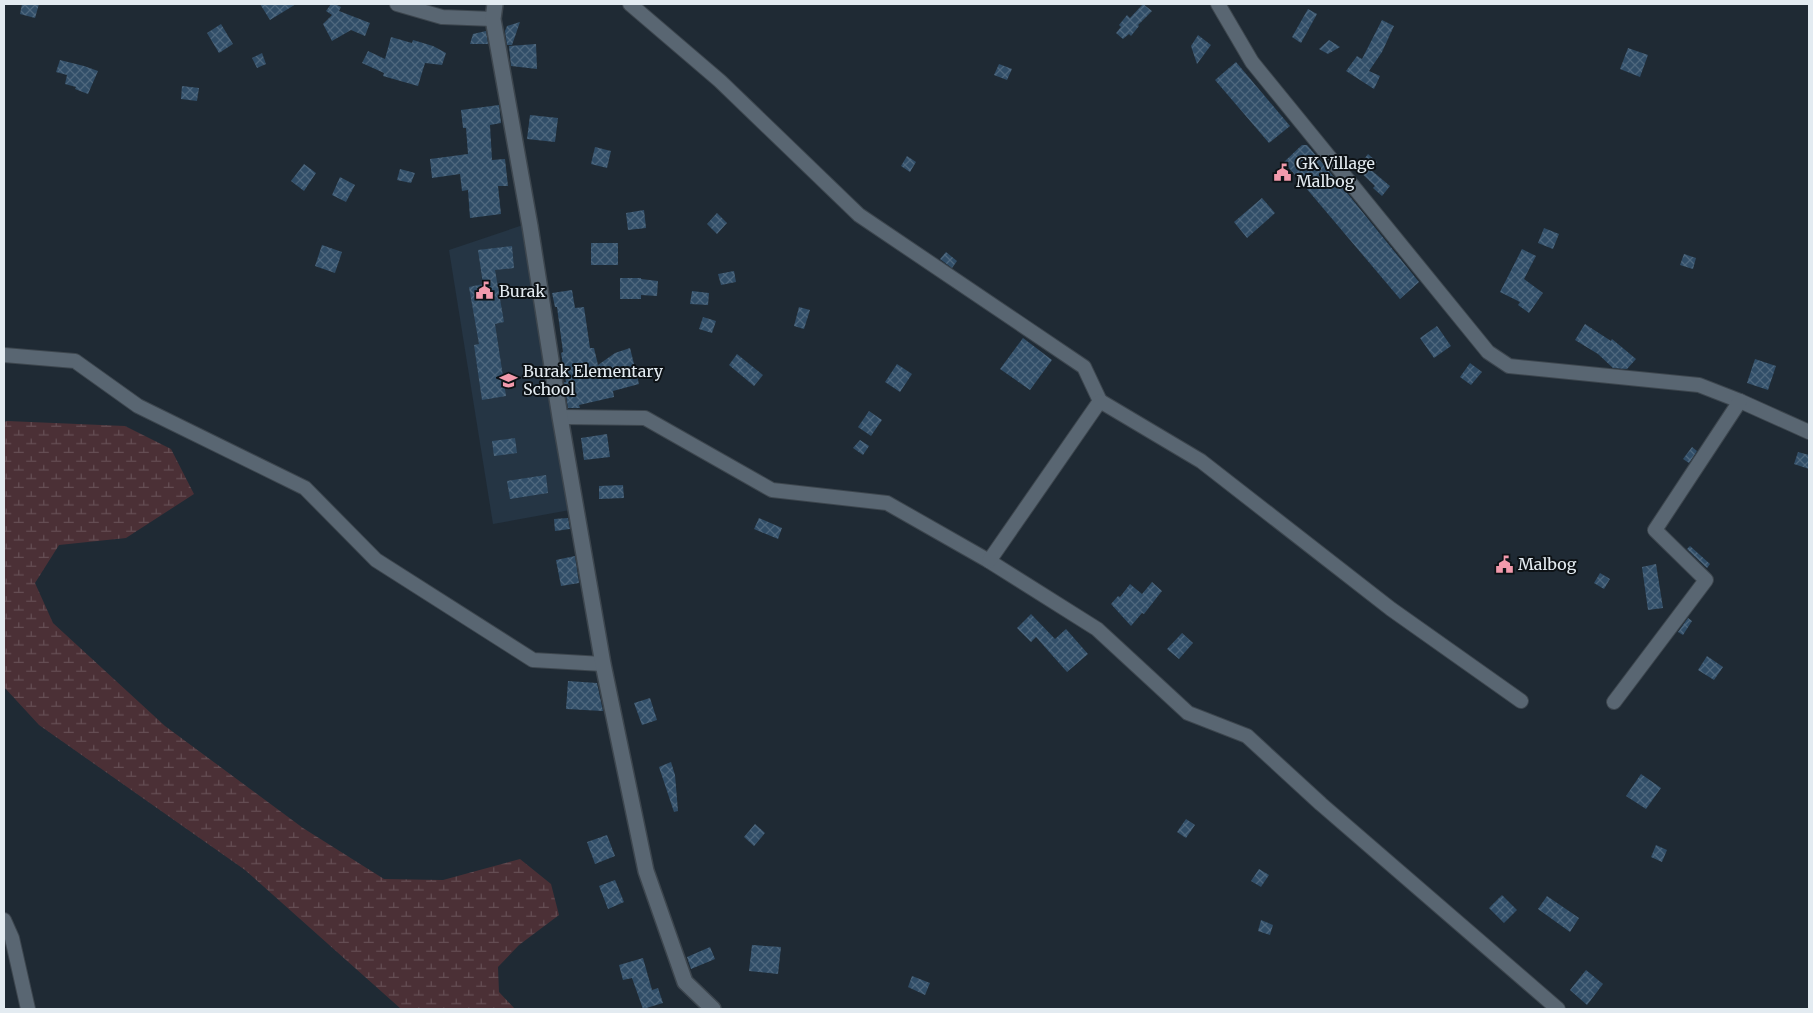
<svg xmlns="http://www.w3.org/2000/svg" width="1813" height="1013" font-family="Merriweather,serif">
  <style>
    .built { fill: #253544 }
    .wetland { fill: url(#wetland-marsh) }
    .building { fill: url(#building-cross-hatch) }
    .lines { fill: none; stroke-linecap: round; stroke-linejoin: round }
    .street-casing { stroke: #3d464e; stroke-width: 16 }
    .secondary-casing { stroke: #3d464e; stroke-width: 18 }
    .street { stroke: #596672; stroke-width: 14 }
    .secondary { stroke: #596672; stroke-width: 15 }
    .labels { text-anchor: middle; stroke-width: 4; stroke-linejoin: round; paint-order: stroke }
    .poi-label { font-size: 16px; fill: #e3ebf1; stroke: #0d1216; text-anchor: start }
  </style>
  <defs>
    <pattern id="wetland-marsh" width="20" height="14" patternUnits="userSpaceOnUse" patternTransform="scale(1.25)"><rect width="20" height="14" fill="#4b3036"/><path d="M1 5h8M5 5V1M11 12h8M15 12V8" fill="none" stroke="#654e54"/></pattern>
    <pattern id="building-cross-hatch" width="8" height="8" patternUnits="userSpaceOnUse" patternTransform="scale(1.25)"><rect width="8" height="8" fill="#314e68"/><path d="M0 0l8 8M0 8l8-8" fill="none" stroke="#4f687e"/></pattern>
  </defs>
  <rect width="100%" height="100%" fill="#1f2a34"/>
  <path class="built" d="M523 225 570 510 493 524 449 250Z"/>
  <path class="wetland" d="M7 421 125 426 171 449 194 494 126 538 59 545 35 583 53 623 165 726 303 828 384 879 443 880 520 859 551 884 559 915 519 945 498 967 499 992 515 1009H401L245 870 39 725 4 687V422Z"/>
  <g class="building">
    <path d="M22 4H39L35 18 20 14Z"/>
    <path d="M260 4H296L270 20Z"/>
    <path d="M331 4H335L341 7 339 11 370 23 365 36 351 30 332 41 323 24 332 15 326 11Z"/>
    <path d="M1143 4 1152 11 1138 25 1139 26 1131 36 1129 34 1123 39 1116 33 1121 27 1119 25 1127 15 1130 18Z"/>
    <path d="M1308 9 1317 14 1301 43 1292 37Z"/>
    <path d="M1382 20 1394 26 1382 52 1369 71 1380 76 1374 89 1346 71 1357 56 1362 59Z"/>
    <path d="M520 22 512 45H507L505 31 507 26Z"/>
    <path d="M221 24 233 44 219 53 207 33Z"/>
    <path d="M486 31 488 44H470L473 34Z"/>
    <path d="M1198 35 1211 45 1197 64 1191 46Z"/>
    <path d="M391 37 412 43 413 40 433 46 446 53 442 65 425 63 418 86 383 76 384 73 362 63 368 51 385 59Z"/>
    <path d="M1329 40 1340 47 1328 54 1319 49Z"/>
    <path d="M536 44 537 69 511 66 509 46Z"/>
    <path d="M1628 48 1648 55 1640 77 1620 69Z"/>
    <path d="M262 53 266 64 257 68 252 58Z"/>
    <path d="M60 60 84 66 98 71 88 94 75 89 76 87 65 84 67 75 56 72Z"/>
    <path d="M1236 62 1290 126 1269 143 1215 80Z"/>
    <path d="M999 64 1012 69 1007 80 994 75Z"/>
    <path d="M182 86 199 88 197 101 181 99Z"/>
    <path d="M499 105 501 123 490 125 492 160 505 159 508 186H498L501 214 470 218 468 190 462 191 460 174 432 178 430 159 468 154 466 128H463L461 110Z"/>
    <path d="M530 115 558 118 555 142 527 139Z"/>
    <path d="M1302 145H1307L1339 183 1419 282 1400 299 1284 162Z"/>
    <path d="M595 147 611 151 607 168 591 164Z"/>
    <path d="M1368 154 1377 162 1371 170 1390 186 1382 196 1373 188 1375 186 1357 169Z"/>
    <path d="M907 156 916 162 910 172 901 166Z"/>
    <path d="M304 164 316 173 304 191 291 181Z"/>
    <path d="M400 169 415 173 411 183 397 180Z"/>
    <path d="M340 177 355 185 346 202 332 195Z"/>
    <path d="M1262 198 1275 213 1247 238 1234 222Z"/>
    <path d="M644 210 646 228 628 230 626 213Z"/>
    <path d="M717 213 727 223 717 234 707 224Z"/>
    <path d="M1544 228 1559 234 1553 249 1538 243Z"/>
    <rect x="591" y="243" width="27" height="22"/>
    <path d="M322 245 342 252 335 273 315 266Z"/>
    <path d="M512 246 514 268 495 270 504 322 495 324 506 396 482 400 474 345 479 344 469 287 483 284 478 250Z"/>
    <path d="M1522 249 1536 256 1524 279 1543 293 1529 313 1518 305 1520 302 1500 292Z"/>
    <path d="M946 252 957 261 952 268 940 259Z"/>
    <path d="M1684 254 1696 258 1693 269 1680 265Z"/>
    <path d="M734 271 736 282 721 285 718 274Z"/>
    <path d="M620 278H641V279L658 281 657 296 641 295V299H620Z"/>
    <path d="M572 290 575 308 584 307 590 348H594L598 365 615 353 630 348 639 384 613 391 614 397 579 405 580 408H568L564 382H566L561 353 563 352 557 307H555L552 293Z"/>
    <path d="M692 291 709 293 708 305 690 304Z"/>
    <path d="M799 307 810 310 804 329 794 326Z"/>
    <path d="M703 317 716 321 712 333 699 329Z"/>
    <path d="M1585 324 1611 341 1612 339 1636 359 1627 369 1613 368 1598 354 1575 340Z"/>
    <path d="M1437 326 1451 346 1434 358 1420 338Z"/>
    <path d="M1023 338 1052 360 1030 390 1000 369Z"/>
    <path d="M737 354 763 375 754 386 729 365Z"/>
    <path d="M1755 359 1776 366 1768 390 1747 383Z"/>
    <path d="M1470 363 1482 372 1471 385 1460 377Z"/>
    <path d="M897 364 912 374 900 392 885 382Z"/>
    <path d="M869 411 882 420 871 436 858 427Z"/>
    <path d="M607 434 610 457 584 460 581 438Z"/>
    <path d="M515 438 517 453 494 456 492 441Z"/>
    <path d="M860 440 869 446 863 455 853 448Z"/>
    <path d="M1692 447 1697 451 1689 463 1683 459Z"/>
    <path d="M1798 452 1809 455V469L1794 464Z"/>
    <path d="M546 475 548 493 510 499 507 481Z"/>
    <path d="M623 485 624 498 599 499V486Z"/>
    <path d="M568 518 570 529 555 531 554 519Z"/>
    <path d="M759 518 782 528 778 539 754 529Z"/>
    <path d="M1690 546 1710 564 1707 568 1687 549Z"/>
    <path d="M575 556 579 583 561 586 556 560Z"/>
    <path d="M1656 564 1663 608 1648 610 1642 567Z"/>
    <path d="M1600 573 1610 579 1604 589 1594 583Z"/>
    <path d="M1152 582 1162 591 1144 614 1142 613 1131 626 1111 604 1118 596 1120 597 1130 584 1142 594Z"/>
    <path d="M1031 614 1055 639 1066 629 1088 654 1067 672 1036 637 1031 642 1017 628Z"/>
    <path d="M1688 618 1692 621 1683 635 1678 632Z"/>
    <path d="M1182 633 1193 643 1179 659 1167 649Z"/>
    <path d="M1707 656 1723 667 1714 680 1698 670Z"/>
    <path d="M568 681 597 683 603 711 566 709Z"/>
    <path d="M650 698 657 720 642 725 634 703Z"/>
    <path d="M671 762 675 775 678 811 674 812 659 767Z"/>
    <path d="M1641 774 1661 788 1646 809 1626 796Z"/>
    <path d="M1186 819 1195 825 1186 838 1177 832Z"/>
    <path d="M755 824 765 833 754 846 744 837Z"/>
    <path d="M607 835 615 856 595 864 587 842Z"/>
    <path d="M1656 845 1667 850 1662 862 1651 857Z"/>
    <path d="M1259 869 1269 875 1261 887 1251 881Z"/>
    <path d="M615 880 624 902 608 909 599 886Z"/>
    <path d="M1502 895 1517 910 1504 923 1489 908Z"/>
    <path d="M1547 896 1579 918 1570 932 1538 909Z"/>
    <path d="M1261 920 1273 925 1270 935 1258 931Z"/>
    <path d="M752 945 781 947 778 974 749 971Z"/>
    <path d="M710 947 715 959 691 969 687 957Z"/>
    <path d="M643 958 652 990 658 988 663 1003 643 1009 632 978 623 980 619 965Z"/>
    <path d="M1586 970 1603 984 1587 1005 1570 990Z"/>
    <path d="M912 976 930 983 925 995 908 987Z"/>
  </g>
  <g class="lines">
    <defs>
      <g id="street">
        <path d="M397 4 442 17 493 19"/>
        <path d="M630 4 720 81 859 215 1084 367 1100 401"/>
        <path d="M1218 4 1252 62 1488 352 1509 366 1699 385 1740 401 1809 432"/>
        <path d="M4 355 75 361 138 406 305 488 376 560 533 660 603 664"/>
        <path d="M560 417 645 418 772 490 887 503 989 561 1097 629 1188 713 1247 736 1321 804 1558 1009"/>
        <path d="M989 561 1100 401 1201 461 1391 609 1521 701"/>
        <path d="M1614 702 1706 580 1655 530 1740 401"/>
        <path d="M4 920 12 938 28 1009"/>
      </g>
      <path id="secondary" d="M495 4 493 19 530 226 560 417 603 664 646 871 685 982 713 1009"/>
    </defs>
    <use href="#street" class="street-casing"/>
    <use href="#secondary" class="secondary-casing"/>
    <use href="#street" class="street"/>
    <use href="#secondary" class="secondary"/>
  </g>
  <defs>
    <symbol id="civic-bare" viewBox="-9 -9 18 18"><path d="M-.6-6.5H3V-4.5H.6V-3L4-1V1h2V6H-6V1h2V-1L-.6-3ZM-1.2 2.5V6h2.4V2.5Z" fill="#f29aac" stroke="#0d1216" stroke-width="2.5" paint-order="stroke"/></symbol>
    <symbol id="school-bare" viewBox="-9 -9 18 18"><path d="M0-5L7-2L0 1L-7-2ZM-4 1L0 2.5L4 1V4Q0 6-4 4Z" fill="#f29aac" stroke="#0d1216" stroke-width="2.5" paint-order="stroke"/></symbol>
  </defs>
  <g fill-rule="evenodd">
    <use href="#civic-bare" x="1270" y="160" width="25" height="25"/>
    <use href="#civic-bare" x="472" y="278" width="25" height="25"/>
    <use href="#school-bare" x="496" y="368" width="25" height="25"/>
    <use href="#civic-bare" x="1492" y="552" width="25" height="25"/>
  </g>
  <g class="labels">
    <g class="poi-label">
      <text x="1296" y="169">GK Village<tspan x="1296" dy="18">Malbog</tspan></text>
      <text x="499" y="297">Burak</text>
      <text x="523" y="377">Burak Elementary<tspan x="523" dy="18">School</tspan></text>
      <text x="1518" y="570">Malbog</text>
    </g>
  </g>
  <rect width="1813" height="1013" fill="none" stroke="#e3ebf1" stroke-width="10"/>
</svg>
